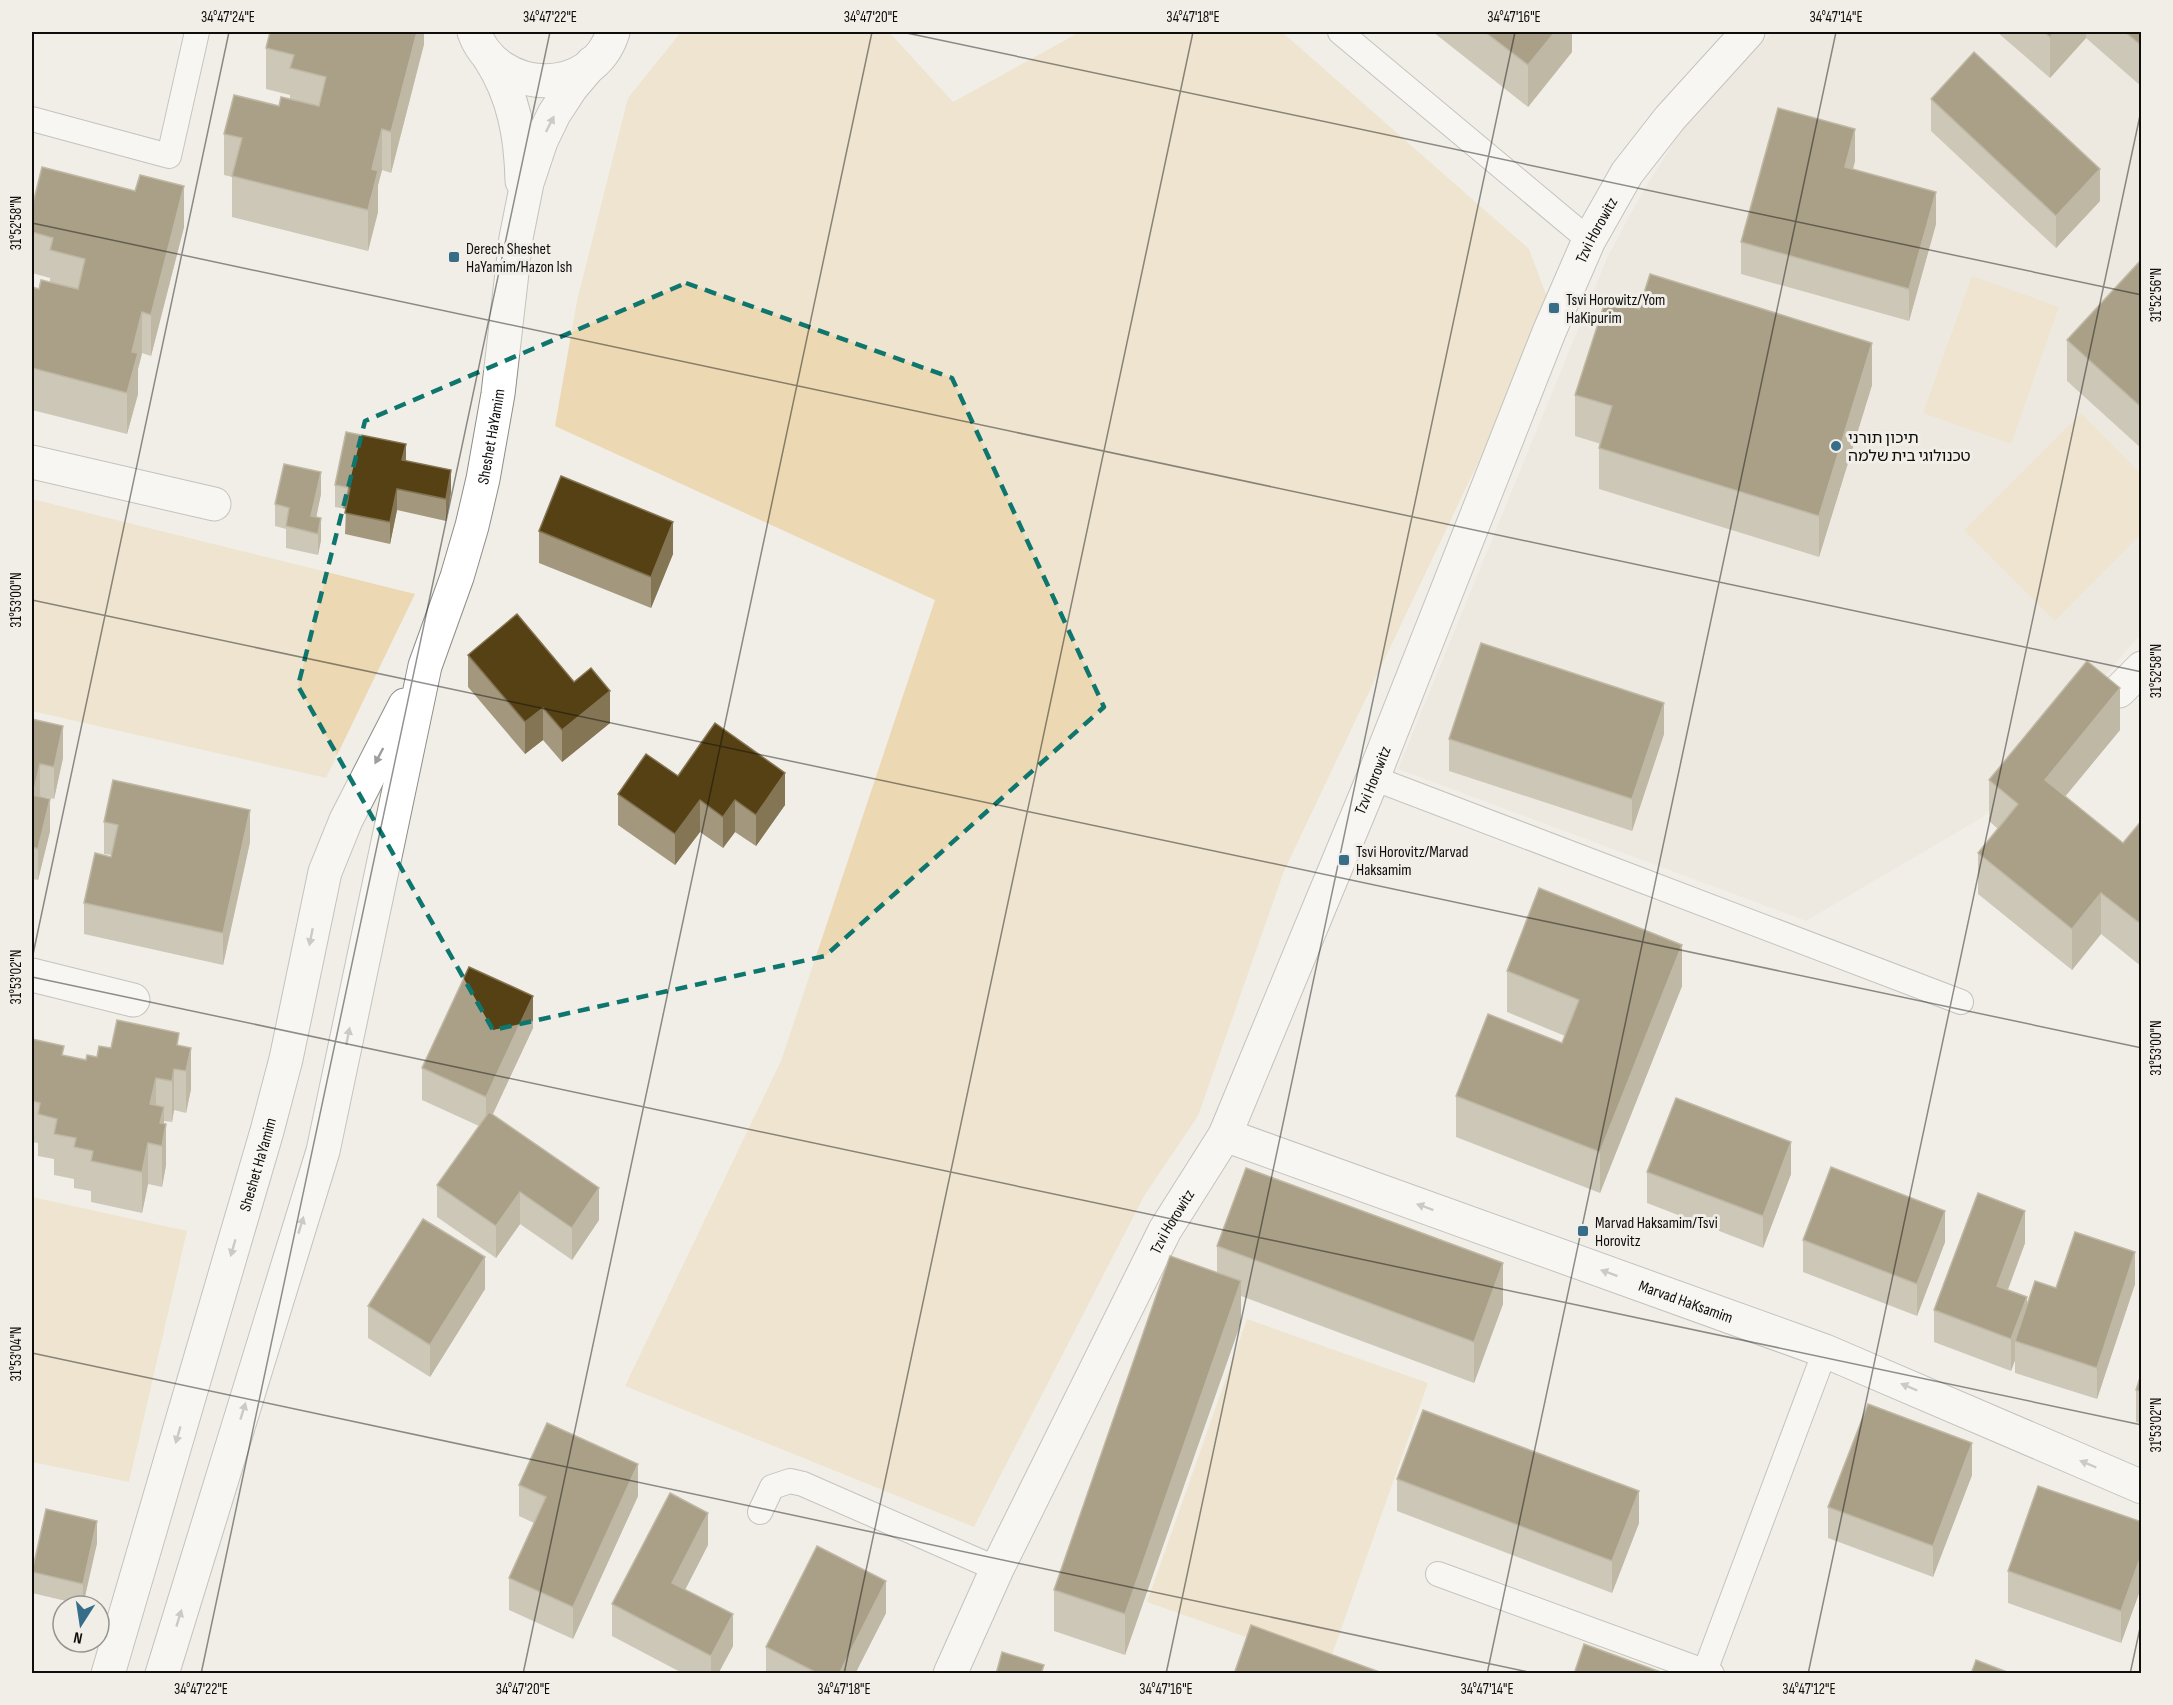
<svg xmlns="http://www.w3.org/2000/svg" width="2173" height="1705" font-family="'Sofia Sans Condensed','Noto Sans Hebrew',sans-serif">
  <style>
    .built { fill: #e9e3d7 }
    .green { fill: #ecd8b2 }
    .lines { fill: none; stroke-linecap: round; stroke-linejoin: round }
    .lane-casing { stroke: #908d88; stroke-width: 26 }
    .street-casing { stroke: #908d88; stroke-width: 35 }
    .secondary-casing { stroke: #908d88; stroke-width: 35 }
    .lane { stroke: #fff; stroke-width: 24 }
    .street { stroke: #fff; stroke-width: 33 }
    .secondary { stroke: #fff; stroke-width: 33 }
    .wall { fill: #a3987e }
    .shaded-wall { fill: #847554 }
    .building { fill: #554114; stroke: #847554; stroke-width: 1.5 }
    .oneway { fill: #9f9e9e }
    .marked { fill: none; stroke: #0f766e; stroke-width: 4.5; stroke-dasharray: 12 8; stroke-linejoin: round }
    .ticks { fill: none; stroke: #0e0d0c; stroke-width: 1.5; stroke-opacity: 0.45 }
    .poi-dot { fill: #386d89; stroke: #f1eee8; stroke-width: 2 }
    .labels { text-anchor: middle; stroke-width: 6; stroke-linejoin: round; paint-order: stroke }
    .street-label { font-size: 16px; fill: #0e0d0c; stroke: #f1eee8 }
    .poi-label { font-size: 16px; fill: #0e0d0c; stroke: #f1eee8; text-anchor: start }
    .neatline { fill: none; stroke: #0e0d0c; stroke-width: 2 }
    .ticks-label { font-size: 15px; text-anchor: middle; fill: #0e0d0c }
  </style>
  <rect width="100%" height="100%" fill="#f1eee8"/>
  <path class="built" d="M1773 32H2141V634L1983 817 1806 921 1398 769 1607 258 1643 191 1686 123Z"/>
  <g class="green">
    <path d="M681 32H889L953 102 1080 32H1282L1529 249 1547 297 1531 351 1284 871 1198 1116 1144 1196 974 1527 625 1386 781 1061 935 600 555 426 577 301 628 98Z"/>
    <path d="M1972 276 2059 307 2011 444 1923 413Z"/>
    <path d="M2081 413 2141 474V534L2055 621 1964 530Z"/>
    <path d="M32 499 415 594 326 778 32 711Z"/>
    <path d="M32 1197 187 1231 129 1482 32 1462Z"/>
    <path d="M1247 1319 1428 1383 1328 1666 1147 1602Z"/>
  </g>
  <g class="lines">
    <defs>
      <g id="lane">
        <path d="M1340 32 1589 240"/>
        <path d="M32 119 169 156 197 32"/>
        <path d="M1373 778 1961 1002"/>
        <path d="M760 1512 772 1487 790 1481 803 1484 997 1569"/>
        <path d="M1438 1574 1712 1674"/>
        <path d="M1705 1671 1825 1351"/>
      </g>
      <g id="street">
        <path d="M32 462 214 504"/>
        <path d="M2119 691 2142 668"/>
        <path d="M32 975 133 1000"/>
        <path id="s1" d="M1225 1135 1825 1351 2142 1487"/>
        <path id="s2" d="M950 1674 997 1569 1165 1230 1225 1135 1373 778 1549 332 1589 240 1627 173 1670 118 1748 32"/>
      </g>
      <g id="secondary">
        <path d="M474 32C497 95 592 99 613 32"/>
        <path d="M490 59C514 96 521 137 522 181"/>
        <path id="s3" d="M108 1674 267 1131 286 1059 325 872 346 820 405 705"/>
        <path id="s4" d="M162 1674 323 1151 425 666 457 577 472 526 483 479 498 394 516 238 527 183 541 141 554 114 571 88 592 63"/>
      </g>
    </defs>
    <use href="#lane" class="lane-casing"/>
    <use href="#street" class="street-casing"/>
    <use href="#secondary" class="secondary-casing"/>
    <use href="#lane" class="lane"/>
    <use href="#street" class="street"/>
    <use href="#secondary" class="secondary"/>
  </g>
  <g class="wall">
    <path d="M424 32V44L391 173 382 170 378 185V212L368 251 232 217V177L224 175V134L290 99V95L266 89V48Z"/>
    <path d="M1433 32H1572V52L1528 107Z"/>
    <path d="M1997 32H2142V87L2086 38 2050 78Z"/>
    <path d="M1931 99 2100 201 2056 248 1931 131Z"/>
    <path d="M1855 161 1853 169 1936 224 1909 321 1741 274V242Z"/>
    <path d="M184 227 151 356 142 353 138 369V394L127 434 32 410V287L39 289 50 282V278L32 273V232Z"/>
    <path d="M2142 259V449L2067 381V340Z"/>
    <path d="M1872 385 1819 557 1599 489V448L1601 444 1575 436V395Z"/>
    <path d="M406 460 451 492 446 521 397 510 390 544 345 534 346 509 335 507V485Z"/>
    <path d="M321 494 316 517 321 540 318 555 286 548V529L275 526V504Z"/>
    <path d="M539 531 673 554 651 608 539 563Z"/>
    <path d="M468 655 610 723 562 762 543 740 525 754 468 687Z"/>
    <path d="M32 719 63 758 54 799 40 796 39 797 50 831 38 880 32 879Z"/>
    <path d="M2120 730 2065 796 2123 843 2142 820V967L2101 934 2072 970 1978 894V853L1998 829 1989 821V780Z"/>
    <path d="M1664 734 1632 831 1449 771V739Z"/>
    <path d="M678 776 785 805 756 846 735 832 723 848 700 832 675 865 618 825V794Z"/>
    <path d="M104 822 250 842 223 965 84 934V903L112 855 104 854Z"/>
    <path d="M1507 971 1682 986 1600 1193 1456 1137V1096L1562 1043 1565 1036 1507 1012Z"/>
    <path d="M533 1028 492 1114 599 1220 572 1260 520 1224 496 1258 437 1217V1185L479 1126 422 1100V1068Z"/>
    <path d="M32 1039 64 1056 86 1060 97 1057 111 1048 179 1046 191 1089 186 1113 174 1110 172 1122 164 1121 166 1165 162 1187 148 1184 142 1213 91 1202V1191L74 1188V1179L54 1175V1159L38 1156V1143L32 1142Z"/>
    <path d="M1647 1172 1791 1174 1763 1248 1647 1203Z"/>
    <path d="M1803 1240 1945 1242 1917 1316 1803 1272Z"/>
    <path d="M2025 1243 2008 1290 2027 1306 2056 1288 2135 1284 2097 1399 2015 1373V1360L2011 1371 1934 1342V1310Z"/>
    <path d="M1217 1246 1503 1304 1474 1383 1241 1296V1322L1125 1655 1054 1631V1590L1217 1272Z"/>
    <path d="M485 1289 430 1377 368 1338V1306Z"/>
    <path d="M2142 1371V1424L2136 1422V1390Z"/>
    <path d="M1972 1475 1933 1577 1828 1538V1507Z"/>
    <path d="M1397 1479 1639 1523 1612 1593 1397 1511Z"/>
    <path d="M519 1485 638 1496 573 1639 509 1610V1578L534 1523 519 1516Z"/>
    <path d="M2142 1522V1585L2121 1643 2008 1603V1571Z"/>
    <path d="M97 1543 83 1605 32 1593V1569Z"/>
    <path d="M708 1545 685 1590 733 1646 718 1674H684L612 1636V1604Z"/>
    <path d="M886 1613 855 1674H766V1647Z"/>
  </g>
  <g class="shaded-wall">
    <path d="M417 32H424V44L391 173V132Z"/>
    <path d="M1555 32H1572V52L1528 107V65Z"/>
    <path d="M2055 32H2086V38L2050 78V37Z"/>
    <path d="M382 129V170L378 185V212L368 251V210L372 169Z"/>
    <path d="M1855 129V161L1845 198V167Z"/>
    <path d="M2100 169V201L2056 248V216Z"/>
    <path d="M184 186V227L151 356V315Z"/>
    <path d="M1936 192V224L1909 321V289Z"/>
    <path d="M142 312V353L138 369V394L127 434V393L132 352Z"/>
    <path d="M1872 343V385L1819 557V516Z"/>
    <path d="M406 444V466L402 460Z"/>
    <path d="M451 470V492L446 521V499Z"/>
    <path d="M321 472V494L313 533 311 516Z"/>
    <path d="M397 489V510L390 544V522Z"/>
    <path d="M321 518V540L318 555V534Z"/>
    <path d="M673 522V554L651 608V577Z"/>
    <path d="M2120 688V730L2045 821V780Z"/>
    <path d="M610 691V723L562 762V730Z"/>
    <path d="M1664 703V734L1632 831V799Z"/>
    <path d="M543 708V740L525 754V722Z"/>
    <path d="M63 726V758L54 799V767Z"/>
    <path d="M40 764V796L33 827V795Z"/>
    <path d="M785 773V805L756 846V815Z"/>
    <path d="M50 799V831L38 880V849Z"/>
    <path d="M700 800V832L675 865V834Z"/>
    <path d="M735 800V832L723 848V817Z"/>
    <path d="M250 810V842L223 965V933Z"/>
    <path d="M2101 893V934L2072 970V929Z"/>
    <path d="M1682 945V986L1600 1193V1152Z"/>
    <path d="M533 996V1028L486 1129V1097Z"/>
    <path d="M191 1048V1089L186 1113V1071Z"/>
    <path d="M174 1069V1110L172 1122V1081Z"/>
    <path d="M156 1078V1119L150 1145V1104Z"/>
    <path d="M164 1107V1137L166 1124V1165L162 1187V1146L160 1123Z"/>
    <path d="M1791 1142V1174L1763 1248V1216Z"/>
    <path d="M148 1143V1184L142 1213V1172Z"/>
    <path d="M599 1188V1220L572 1260V1228Z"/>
    <path d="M520 1192V1224L496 1258V1226Z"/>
    <path d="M1945 1211V1242L1917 1316V1284Z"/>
    <path d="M2025 1211V1243L1997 1318V1286Z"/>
    <path d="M2135 1252V1284L2097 1399V1368Z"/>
    <path d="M485 1257V1289L430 1377V1345Z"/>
    <path d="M1503 1263V1304L1474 1383V1342Z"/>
    <path d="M1241 1281V1322L1125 1655V1614Z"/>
    <path d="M2027 1297V1329L2015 1341V1360L2011 1371V1339Z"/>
    <path d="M1972 1443V1475L1933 1577V1546Z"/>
    <path d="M638 1464V1496L573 1639V1607Z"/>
    <path d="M1639 1491V1523L1612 1593V1561Z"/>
    <path d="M708 1513V1545L672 1615V1583Z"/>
    <path d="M97 1521V1543L83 1605V1584Z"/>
    <path d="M2142 1553V1585L2121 1643V1611Z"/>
    <path d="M886 1581V1613L855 1674H839Z"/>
    <path d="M733 1614V1646L718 1674H711V1656Z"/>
  </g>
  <g class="building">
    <path d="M270 32H417L391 132 382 129 372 169 378 171 368 210 232 176 242 138 224 134 234 95 279 106 281 97 319 106 326 77 290 68 294 55 266 48Z"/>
    <path d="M1485 32H1555L1528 65Z"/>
    <path d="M2044 32H2055L2050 37Z"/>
    <path d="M2125 32H2142V46Z"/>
    <path d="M1974 52 2100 169 2056 216 1931 99Z"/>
    <path d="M1778 108 1855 129 1845 167 1936 192 1909 289 1741 242Z"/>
    <path d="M42 167 135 191 140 175 184 186 151 315 142 312 132 352 138 353 127 393 32 368V287L39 289 41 280 78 289 85 259 50 250 53 238 32 232V207Z"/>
    <path d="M2142 259V408L2067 340Z"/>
    <path d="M1650 274 1872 343 1819 516 1599 448 1612 406 1575 395 1606 299 1639 309Z"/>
    <path d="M346 432 406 444 402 460 451 470 446 499 397 489 390 522 345 513 350 488 335 485Z"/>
    <path d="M284 464 321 472 311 516 321 518 318 534 286 526 289 508 275 504Z"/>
    <path d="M561 476 673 522 651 577 539 531Z"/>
    <path d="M517 614 574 682 591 668 610 691 562 730 543 708 525 722 468 655Z"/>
    <path d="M1481 643 1664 703 1632 799 1449 739Z"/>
    <path d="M2087 661 2120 688 2045 780 2123 843 2142 820V925L2101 893 2072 929 1978 853 2018 804 1989 780Z"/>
    <path d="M32 719 63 726 54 767 40 764 33 795 50 799 38 849 32 847Z"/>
    <path d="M715 723 785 773 756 815 735 800 723 817 700 800 675 834 618 794 646 754 678 776Z"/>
    <path d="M113 780 250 810 223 933 84 903 95 853 111 857 118 825 104 822Z"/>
    <path d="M1539 888 1682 945 1600 1152 1456 1096 1488 1014 1562 1043 1579 1000 1507 971Z"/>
    <path d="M469 967 533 996 486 1097 422 1068Z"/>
    <path d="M117 1020 179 1033 177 1045 191 1048 186 1071 174 1069 172 1081 156 1078 150 1104 164 1107 160 1123 166 1124 162 1146 148 1143 142 1172 91 1161 93 1151 74 1147 76 1138 54 1134 57 1119 38 1114 40 1103 32 1101V1039L64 1046 62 1055 86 1060 87 1055 97 1057 99 1046 111 1048Z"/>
    <path d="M1676 1098 1791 1142 1763 1216 1647 1172Z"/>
    <path d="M489 1112 599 1188 572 1228 520 1192 496 1226 437 1185Z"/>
    <path d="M1831 1167 1945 1211 1917 1284 1803 1240Z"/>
    <path d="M1246 1168 1503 1263 1474 1342 1217 1246Z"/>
    <path d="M1978 1193 2025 1211 1997 1286 2027 1297 2011 1339 1934 1310Z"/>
    <path d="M423 1219 485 1257 430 1345 368 1306Z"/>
    <path d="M2075 1232 2135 1252 2097 1368 2015 1341 2035 1281 2056 1288Z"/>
    <path d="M1170 1256 1241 1281 1125 1614 1054 1590Z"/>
    <path d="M2142 1371V1392L2136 1390Z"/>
    <path d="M1868 1404 1972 1443 1933 1546 1828 1507Z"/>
    <path d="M1423 1410 1639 1491 1612 1561 1397 1479Z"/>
    <path d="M547 1423 638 1464 573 1607 509 1578 546 1497 519 1485Z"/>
    <path d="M2038 1486 2142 1522V1553L2121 1611 2008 1571Z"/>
    <path d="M670 1493 708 1513 672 1583 733 1614 711 1656 612 1604Z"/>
    <path d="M46 1509 97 1521 83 1584 32 1572Z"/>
    <path d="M817 1546 886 1581 839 1674H819L766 1647Z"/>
    <path d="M1251 1625 1385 1674H1234Z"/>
    <path d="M1584 1644 1666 1674H1574Z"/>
    <path d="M1002 1652 1044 1665 1041 1674H996Z"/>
    <path d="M1976 1660 2012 1674H1971Z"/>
  </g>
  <defs><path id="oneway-solid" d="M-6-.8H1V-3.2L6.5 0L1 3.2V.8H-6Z" transform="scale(1.5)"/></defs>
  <g class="oneway">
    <use href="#oneway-solid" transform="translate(550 124) rotate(-63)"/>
    <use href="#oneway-solid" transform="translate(379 756) rotate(118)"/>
    <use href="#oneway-solid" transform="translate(311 937) rotate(101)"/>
    <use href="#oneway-solid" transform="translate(348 1036) rotate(-79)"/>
    <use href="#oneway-solid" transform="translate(1425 1207) rotate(-160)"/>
    <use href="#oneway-solid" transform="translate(301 1225) rotate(-73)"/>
    <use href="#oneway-solid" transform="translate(233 1248) rotate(106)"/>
    <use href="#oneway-solid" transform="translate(1609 1273) rotate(-160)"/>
    <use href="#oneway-solid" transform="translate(1909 1387) rotate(-157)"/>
    <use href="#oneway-solid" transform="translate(243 1411) rotate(-73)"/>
    <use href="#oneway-solid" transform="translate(178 1435) rotate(106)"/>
    <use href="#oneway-solid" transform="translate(2088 1464) rotate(-157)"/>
    <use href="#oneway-solid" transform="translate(179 1618) rotate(-73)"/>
  </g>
  <path d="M0 0H2173V1705H0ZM686 283 952 378 1104 707 825 956 493 1030 298 686 365 421Z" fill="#f1eee8" fill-opacity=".55" fill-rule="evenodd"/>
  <path class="marked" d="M686 283 952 378 1104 707 825 956 493 1030 298 686 365 421Z"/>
  <path class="ticks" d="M902 32 2142 295M32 223 2142 672M32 600 2142 1048M32 959 229 32M32 977 2142 1425M32 1353 1538 1674M201 1674 550 32M523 1674 872 32M844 1674 1193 32M1166 1674 1515 32M1487 1674 1836 32M1808 1674 2142 106M2130 1674 2142 1619"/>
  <g class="poi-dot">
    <rect x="448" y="251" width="12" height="12" rx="3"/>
    <rect x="1548" y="302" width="12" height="12" rx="3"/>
    <circle cx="1836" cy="446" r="6"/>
    <rect x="1338" y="854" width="12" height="12" rx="3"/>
    <rect x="1577" y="1225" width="12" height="12" rx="3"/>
  </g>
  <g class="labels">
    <g class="street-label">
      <text dy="6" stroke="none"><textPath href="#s2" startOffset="1584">Tzvi Horowitz</textPath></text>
      <text dy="6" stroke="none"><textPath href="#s4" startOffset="1282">Sheshet HaYamim</textPath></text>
      <text dy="6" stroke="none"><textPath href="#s2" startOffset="990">Tzvi Horowitz</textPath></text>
      <text dy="6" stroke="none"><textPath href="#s3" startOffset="531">Sheshet HaYamim</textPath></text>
      <text dy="6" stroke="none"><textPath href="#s2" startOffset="504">Tzvi Horowitz</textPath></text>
      <text dy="6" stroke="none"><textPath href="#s1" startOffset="490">Marvad HaKsamim</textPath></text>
    </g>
    <g class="poi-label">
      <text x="466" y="254">Derech Sheshet<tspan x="466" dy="18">HaYamim/Hazon Ish</tspan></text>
      <text x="1566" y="305">Tsvi Horowitz/Yom<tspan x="1566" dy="18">HaKipurim</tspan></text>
      <text x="1848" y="443">תיכון תורני<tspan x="1848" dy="18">טכנולוגי בית שלמה</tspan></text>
      <text x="1356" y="857">Tsvi Horovitz/Marvad<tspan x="1356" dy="18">Haksamim</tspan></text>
      <text x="1595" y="1228">Marvad Haksamim/Tsvi<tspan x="1595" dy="18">Horovitz</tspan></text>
    </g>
  </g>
  <rect width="2173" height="1705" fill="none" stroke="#f1eee8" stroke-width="66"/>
  <g transform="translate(81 1624) rotate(192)"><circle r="28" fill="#f1eee8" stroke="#969490" stroke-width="1.5"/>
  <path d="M0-4.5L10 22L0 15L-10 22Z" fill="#386d89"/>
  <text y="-9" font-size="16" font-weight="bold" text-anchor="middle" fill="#0e0d0c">N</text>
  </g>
  <rect x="33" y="33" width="2107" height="1639" class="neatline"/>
  <g class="ticks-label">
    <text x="228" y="22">34°47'24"E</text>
    <text x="550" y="22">34°47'22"E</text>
    <text x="871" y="22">34°47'20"E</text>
    <text x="1193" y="22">34°47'18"E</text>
    <text x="1514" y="22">34°47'16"E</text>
    <text x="1836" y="22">34°47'14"E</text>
    <text transform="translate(16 223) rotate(-90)" y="5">31°52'58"N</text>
    <text transform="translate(2156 295) rotate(-90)" y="5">31°52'56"N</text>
    <text transform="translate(16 600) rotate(-90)" y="5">31°53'00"N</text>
    <text transform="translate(2156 671) rotate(-90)" y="5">31°52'58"N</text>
    <text transform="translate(16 977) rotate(-90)" y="5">31°53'02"N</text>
    <text transform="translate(2156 1048) rotate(-90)" y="5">31°53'00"N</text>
    <text transform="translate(16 1354) rotate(-90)" y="5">31°53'04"N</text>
    <text transform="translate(2156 1425) rotate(-90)" y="5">31°53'02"N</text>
    <text x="201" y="1694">34°47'22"E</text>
    <text x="523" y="1694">34°47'20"E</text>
    <text x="844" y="1694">34°47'18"E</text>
    <text x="1166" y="1694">34°47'16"E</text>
    <text x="1487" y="1694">34°47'14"E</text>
    <text x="1809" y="1694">34°47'12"E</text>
  </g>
</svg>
